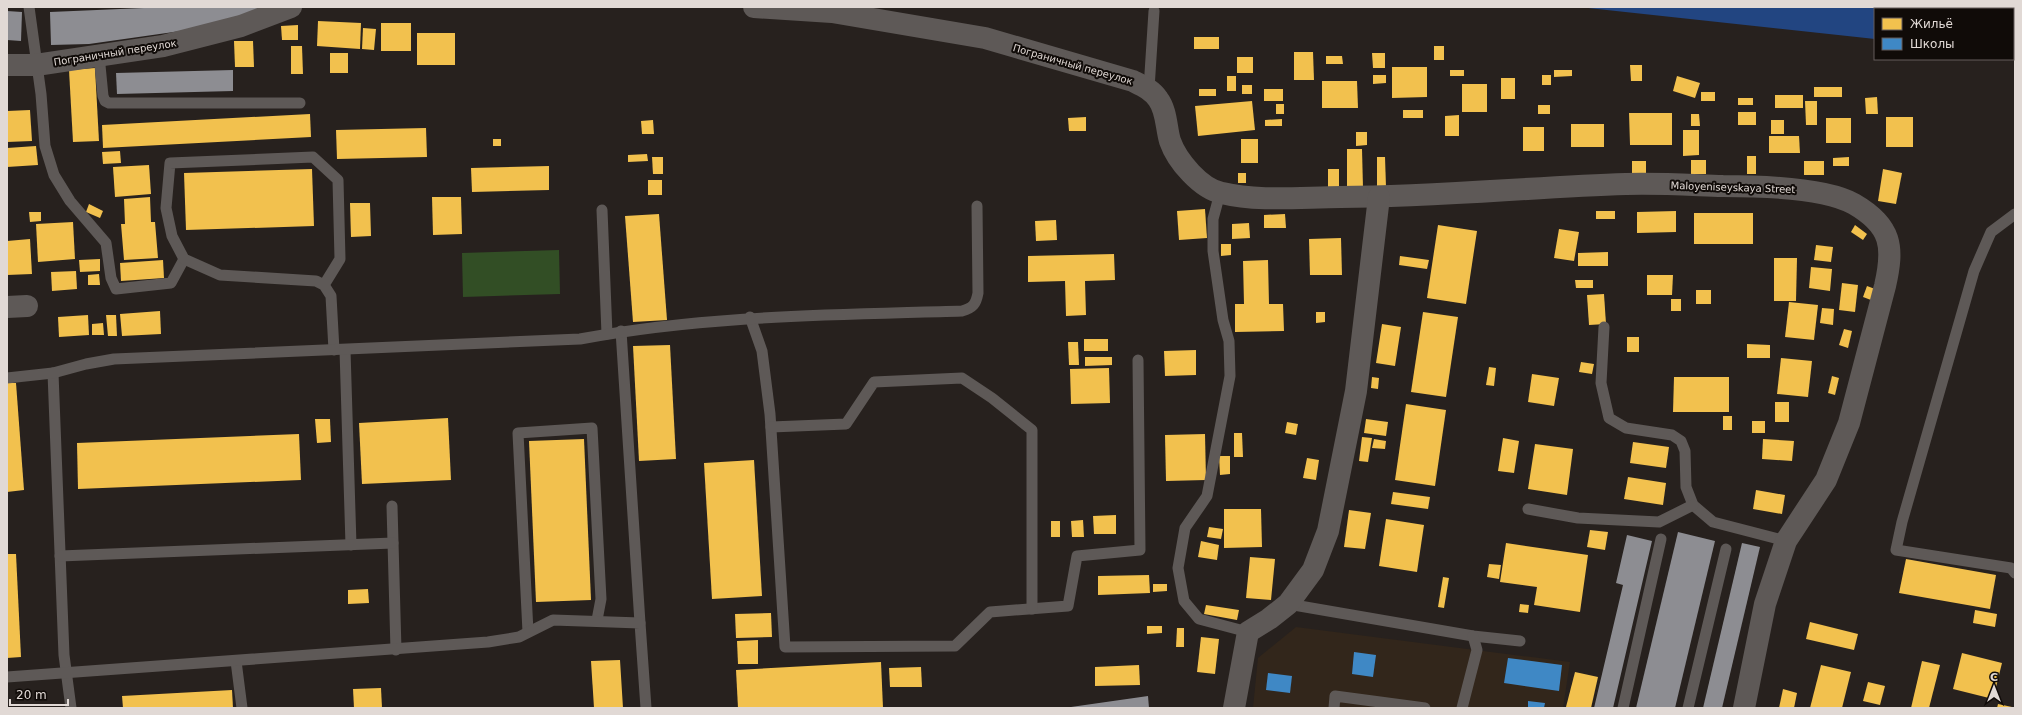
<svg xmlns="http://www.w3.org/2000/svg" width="2022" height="715" font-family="'DejaVu Sans',sans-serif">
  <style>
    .education { fill: #32261b }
    .green { fill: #324e25 }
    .water { fill: #224581 }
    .homes { fill: #f2c14e }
    .schools { fill: #3f88c5 }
    .industry { fill: #8d8d92 }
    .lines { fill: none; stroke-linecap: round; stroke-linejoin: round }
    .service { stroke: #5e5957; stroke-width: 11 }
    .minor { stroke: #5e5957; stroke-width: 22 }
    .labels { text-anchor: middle; stroke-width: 4; stroke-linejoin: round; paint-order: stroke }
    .street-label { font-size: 10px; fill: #e1d9d5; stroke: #100b08 }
  </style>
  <rect width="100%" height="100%" fill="#27211e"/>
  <path class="education" d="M1296 627 1570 662 1563 708H1253L1258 658Z"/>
  <path class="green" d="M559 250 560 294 463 297 462 253Z"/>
  <path class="water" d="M1579 7H2015V54L2013 53V9H1875V39Z"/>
  <g class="homes">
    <path d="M318 21 361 23 360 49 317 46Z"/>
    <rect x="381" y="23" width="30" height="28"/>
    <path d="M298 25V40H282L281 26Z"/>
    <path d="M363 28 376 29 374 50 362 49Z"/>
    <rect x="417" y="33" width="38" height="32"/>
    <rect x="1194" y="37" width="25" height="12"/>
    <path d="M234 41H253L254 67H235Z"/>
    <path d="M291 46H302L303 74H291Z"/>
    <rect x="1434" y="46" width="10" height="14"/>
    <path d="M1294 52H1313L1314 80H1294Z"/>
    <rect x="330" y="53" width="18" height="20"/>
    <path d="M1372 53H1385V68H1373Z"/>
    <path d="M1326 56H1342L1343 64H1326Z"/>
    <rect x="1237" y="57" width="16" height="16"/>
    <path d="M1630 65H1642V81H1631Z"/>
    <path d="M1392 67H1427V97L1392 98Z"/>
    <path d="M95 68 99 141 73 142 69 70Z"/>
    <rect x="1450" y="70" width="14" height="6"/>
    <path d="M1554 70H1572V76L1554 77Z"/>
    <path d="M1373 75H1386V83L1373 84Z"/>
    <rect x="1542" y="75" width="9" height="10"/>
    <rect x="1227" y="76" width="9" height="15"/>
    <path d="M1677 76 1700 83 1695 98 1673 91Z"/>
    <rect x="1501" y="78" width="14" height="21"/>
    <path d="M1322 81H1357L1358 108H1322Z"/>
    <rect x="1462" y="84" width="25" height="28"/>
    <rect x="1242" y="85" width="10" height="9"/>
    <rect x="1814" y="87" width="28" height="10"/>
    <rect x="1199" y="89" width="17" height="7"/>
    <rect x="1264" y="89" width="19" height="12"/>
    <rect x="1701" y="92" width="14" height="9"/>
    <rect x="1775" y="95" width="28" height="13"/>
    <path d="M1877 97 1878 114H1866L1865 98Z"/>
    <rect x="1738" y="98" width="15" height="7"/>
    <path d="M1252 101 1255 130 1198 136 1195 106Z"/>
    <path d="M1805 101H1817V125H1806Z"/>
    <rect x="1276" y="104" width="8" height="10"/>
    <rect x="1538" y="105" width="12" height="9"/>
    <path d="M30 110 32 141 7 142V111Z"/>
    <rect x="1403" y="110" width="20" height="8"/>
    <rect x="1738" y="112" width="18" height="13"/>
    <path d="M1629 113H1672V145H1630Z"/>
    <path d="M310 114 311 137 103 148 102 125Z"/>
    <path d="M1691 114H1699L1700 126H1691Z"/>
    <path d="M1459 115V136H1445V116Z"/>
    <path d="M1086 117V131H1069L1068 118Z"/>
    <rect x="1886" y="117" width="27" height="30"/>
    <rect x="1826" y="118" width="25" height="25"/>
    <path d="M1282 119V126H1265V120Z"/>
    <path d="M653 120 654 134H642L641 121Z"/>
    <rect x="1771" y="120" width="13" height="14"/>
    <rect x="1571" y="124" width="33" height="23"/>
    <rect x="1523" y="127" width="21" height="24"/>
    <path d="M426 128 427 157 337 159 336 130Z"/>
    <path d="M1683 130H1699V155L1683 156Z"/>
    <path d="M1356 132H1367V145L1356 146Z"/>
    <path d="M1769 136H1799L1800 153H1769Z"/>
    <rect x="493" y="139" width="8" height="7"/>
    <rect x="1241" y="139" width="17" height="24"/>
    <path d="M36 146 38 165 7 167V148Z"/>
    <path d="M1347 149H1362L1363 188H1347Z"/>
    <path d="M120 151 121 163 103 164 102 152Z"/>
    <path d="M647 154 648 161 628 162V155Z"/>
    <rect x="1747" y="156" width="9" height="18"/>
    <path d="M652 157H663V174H653Z"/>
    <path d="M1377 157H1385L1386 187 1377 188Z"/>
    <path d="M1849 157V166H1833V158Z"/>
    <rect x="1691" y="160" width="15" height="14"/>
    <rect x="1632" y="161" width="14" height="17"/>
    <rect x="1804" y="161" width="20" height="14"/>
    <path d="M149 165 151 194 115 197 113 167Z"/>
    <path d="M549 166V190L472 192 471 168Z"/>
    <path d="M312 169 314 226 186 230 184 173Z"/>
    <rect x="1328" y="169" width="11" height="19"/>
    <path d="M1883 169 1902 173 1896 204 1878 201Z"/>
    <rect x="1238" y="173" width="8" height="10"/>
    <rect x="648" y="180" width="14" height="15"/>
    <path d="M150 197 151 222H155L158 258 124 260 121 224H125L124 199Z"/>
    <path d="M432 197H461L462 234 433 235Z"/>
    <path d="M350 203H370L371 236 351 237Z"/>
    <path d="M89 204 103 211 100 218 86 212Z"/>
    <path d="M1205 209 1207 238 1179 240 1177 211Z"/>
    <rect x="1596" y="211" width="19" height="8"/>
    <path d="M1676 211V232L1637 233V212Z"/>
    <path d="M29 212H41V221L30 222Z"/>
    <rect x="1694" y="213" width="59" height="31"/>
    <path d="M659 214 667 320 633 322 625 216Z"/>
    <path d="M1285 214 1286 228H1264V215Z"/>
    <path d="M1056 220 1057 240 1036 241 1035 221Z"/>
    <path d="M73 222 75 259 38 262 36 224Z"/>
    <path d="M1249 223 1250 238 1232 239V224Z"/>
    <path d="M1438 225 1477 231 1466 304 1427 298Z"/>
    <path d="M1855 225 1867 234 1863 240 1851 232Z"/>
    <path d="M1559 229 1579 232 1574 261 1554 258Z"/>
    <path d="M1341 238 1342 275H1310L1309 239Z"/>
    <path d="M30 239 32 274 7 275V241Z"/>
    <path d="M1221 244H1231V255L1221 256Z"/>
    <path d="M1816 245 1833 247 1831 262 1814 260Z"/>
    <path d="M1608 252V266H1578V253Z"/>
    <path d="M1114 254 1115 280 1085 281 1086 315 1066 316 1065 281 1028 282V256Z"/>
    <path d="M1400 256 1429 260 1427 269 1399 265Z"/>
    <path d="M1774 258H1797L1796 301H1774Z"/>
    <path d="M100 259V271L80 272 79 260Z"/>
    <path d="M163 260 164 278 121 281 120 263Z"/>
    <path d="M1268 260 1269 304H1283L1284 331 1235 332V304H1244L1243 261Z"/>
    <path d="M1811 267 1832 269 1830 291 1809 288Z"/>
    <path d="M76 271 77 289 52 291 51 272Z"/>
    <path d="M99 274 100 285H88V275Z"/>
    <path d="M1647 275H1673L1672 295H1647Z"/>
    <path d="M1575 280H1593V288H1576Z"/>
    <path d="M1842 283 1858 285 1855 312 1839 310Z"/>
    <path d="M1867 286 1875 289 1871 300 1863 297Z"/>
    <rect x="1696" y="290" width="15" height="14"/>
    <path d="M1604 294 1606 324 1589 325 1587 295Z"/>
    <rect x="1671" y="299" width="10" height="12"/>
    <path d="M1789 302 1818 305 1814 340 1785 337Z"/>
    <path d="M1822 308 1834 309 1833 325 1820 323Z"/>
    <path d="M160 311 161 334 122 336 120 314Z"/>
    <path d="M1316 312H1325V322L1316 323Z"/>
    <path d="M1423 312 1458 317 1446 397 1411 392Z"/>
    <path d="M88 315 89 335 59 337 58 317Z"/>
    <path d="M106 315H116L117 336H108Z"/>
    <path d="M103 323 104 335H92V324Z"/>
    <path d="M1382 324 1401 327 1395 366 1376 363Z"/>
    <path d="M1844 329 1852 331 1848 348 1839 345Z"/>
    <rect x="1627" y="337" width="12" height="15"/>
    <rect x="1084" y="339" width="24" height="12"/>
    <path d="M1068 342H1078L1079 365H1069Z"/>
    <path d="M1747 344 1770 345V358H1747Z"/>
    <path d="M670 345 676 459 639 461 633 346Z"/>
    <path d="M1196 350V375L1165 376 1164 351Z"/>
    <path d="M1085 357H1112V365L1085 366Z"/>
    <path d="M1781 358 1812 361 1808 397 1777 394Z"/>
    <path d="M1581 362 1594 364 1592 374 1579 372Z"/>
    <path d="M1489 367 1496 368 1494 386 1486 385Z"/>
    <path d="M1109 368 1110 403 1071 404 1070 369Z"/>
    <path d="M1532 374 1559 378 1554 406 1528 402Z"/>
    <path d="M1832 376 1839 378 1835 395 1828 393Z"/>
    <path d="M1372 377 1379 378 1378 389 1371 388Z"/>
    <path d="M1674 377H1729V412H1673Z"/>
    <path d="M7 383H16L24 490 7 492Z"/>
    <rect x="1775" y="402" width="14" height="20"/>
    <path d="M1406 404 1446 410 1435 486 1395 480Z"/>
    <rect x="1723" y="416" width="9" height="14"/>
    <path d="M448 418 451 480 362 484 359 423Z"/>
    <path d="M315 419H330L331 442 317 443Z"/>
    <path d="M1366 419 1388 422 1386 436 1364 433Z"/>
    <rect x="1752" y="421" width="13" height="12"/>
    <path d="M1287 422 1298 424 1296 435 1285 433Z"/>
    <path d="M1234 433H1242L1243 457H1234Z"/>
    <path d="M299 434 301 480 78 489 77 443Z"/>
    <path d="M1205 434 1206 480 1166 481 1165 435Z"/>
    <path d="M1362 437 1372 438 1368 462 1359 461Z"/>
    <path d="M1503 438 1519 441 1514 473 1498 471Z"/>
    <path d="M584 439 591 600 536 602 529 441Z"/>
    <path d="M1374 439 1386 441 1385 449 1372 448Z"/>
    <path d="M1763 439 1794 441 1792 461 1762 459Z"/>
    <path d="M1633 442 1669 447 1666 468 1630 463Z"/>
    <path d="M1535 444 1573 449 1567 495 1528 489Z"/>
    <path d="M1219 456H1230V474L1220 475Z"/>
    <path d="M1307 458 1319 460 1316 480 1303 478Z"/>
    <path d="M754 460 762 596 712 599 704 463Z"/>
    <path d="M1628 477 1666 483 1663 505 1624 499Z"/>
    <path d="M1756 490 1785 495 1782 514 1753 509Z"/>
    <path d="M1393 492 1430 497 1428 509 1391 504Z"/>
    <path d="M1224 509H1261L1262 547 1224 548Z"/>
    <path d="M1349 510 1371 513 1365 549 1344 547Z"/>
    <path d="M1116 515V534H1094L1093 516Z"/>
    <path d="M1386 519 1424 525 1417 572 1379 566Z"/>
    <path d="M1083 520 1084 537H1072L1071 521Z"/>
    <rect x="1051" y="521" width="9" height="16"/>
    <path d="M1209 527 1223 529 1221 539 1207 537Z"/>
    <path d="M1590 530 1608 532 1605 550 1587 547Z"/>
    <path d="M1201 541 1219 545 1217 560 1198 557Z"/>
    <path d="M1506 543 1588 555 1580 612 1534 605 1537 587 1500 582Z"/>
    <path d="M7 554H16L21 657 7 658Z"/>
    <path d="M1250 557 1275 559 1271 600 1246 598Z"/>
    <path d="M1906 559 1996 575 1990 609 1899 593Z"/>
    <path d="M1489 564 1501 565 1499 579 1487 577Z"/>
    <path d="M1149 575 1150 593 1098 595V576Z"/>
    <path d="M1443 577 1449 578 1444 608 1438 607Z"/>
    <path d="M1153 584H1167V591L1153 592Z"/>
    <path d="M368 589 369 603 348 604V590Z"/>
    <path d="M1520 604 1529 605 1528 613 1519 612Z"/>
    <path d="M1206 605 1239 610 1237 620 1204 614Z"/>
    <path d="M1975 610 1997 614 1995 627 1973 623Z"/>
    <path d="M771 613 772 637 736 638 735 614Z"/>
    <path d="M1810 622 1858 634 1854 650 1806 639Z"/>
    <path d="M1147 626H1162V633L1147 634Z"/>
    <path d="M1177 628H1184V647H1176Z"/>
    <path d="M1201 637 1219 639 1215 674 1197 672Z"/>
    <path d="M758 640V664H738L737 641Z"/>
    <path d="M1962 653 2002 663 1993 699 1953 689Z"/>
    <path d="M620 660 623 708H594L591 661Z"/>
    <path d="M1922 661 1940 665 1929 708H1911Z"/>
    <path d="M881 662 883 708H738L736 670Z"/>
    <path d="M1139 665 1140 685 1095 686V667Z"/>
    <path d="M1821 665 1851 672 1842 708H1810Z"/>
    <path d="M921 667 922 687H890L889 668Z"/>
    <path d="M1575 672 1598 677 1591 708 1566 707Z"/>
    <path d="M1868 682 1885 686 1880 705 1863 701Z"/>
    <path d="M381 688 382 708H354L353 689Z"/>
    <path d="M1783 689 1797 693 1794 708H1779Z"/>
    <path d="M232 690 233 708H123L122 696Z"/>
    <path d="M1998 704 2012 707V708H1997Z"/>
  </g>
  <g class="schools">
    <path d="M1354 652 1376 655 1373 677 1352 674Z"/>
    <path d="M1508 658 1562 665 1559 691 1504 683Z"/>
    <path d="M1268 673 1292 676 1290 693 1266 690Z"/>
    <path d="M1528 701 1545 703 1544 708H1528Z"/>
  </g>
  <g class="industry">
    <path d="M167 7H272L230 24 89 44 51 45 50 12Z"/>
    <path d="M7 11 22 12 21 41 7 40Z"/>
    <path d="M233 70V91L117 94 116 73Z"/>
    <path d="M1678 532 1715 541 1675 708H1636Z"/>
    <path d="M1627 535 1652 541 1613 708H1594L1623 585 1616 583Z"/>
    <path d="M1742 543 1760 547 1722 708H1703Z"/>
    <path d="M1148 696 1149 708H1071V707Z"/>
  </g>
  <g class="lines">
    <g class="service">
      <path d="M29 7 41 94 45 146 54 175 70 201 106 243 111 278 116 289 171 283 184 259"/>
      <path d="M99 55 103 96 105 101 109 103H300"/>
      <path d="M1149 89 1154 11"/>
      <path d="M1220 193 1213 219V251L1223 320 1229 341 1230 376 1207 496 1185 528 1178 568 1184 601 1199 619 1248 632"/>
      <path d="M602 210 607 334"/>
      <path d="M2015 214 1991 232 1974 271 1902 522 1896 550 2011 568 2015 573"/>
      <path d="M324 285 340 259 338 180 313 157 170 163 166 208 172 236 184 259 220 275 316 281 324 285 331 296 334 350"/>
      <path d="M750 317 762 351 770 414 785 647 955 646 990 612 1068 606 1077 556 1140 550 1138 360"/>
      <path d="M1604 327 1601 383 1609 418 1626 428 1672 435 1681 441 1685 451 1686 487 1693 505 1713 522 1786 541"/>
      <path d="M621 331 640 623"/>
      <path d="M345 350 351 545"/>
      <path d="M53 373 64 655 71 708"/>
      <path d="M7 378 53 373 86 364 114 359 580 339C707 315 834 315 962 311 973 308 976 304 978 293L977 206"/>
      <path d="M771 427 846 424 874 382 962 378 992 398 1032 430V609"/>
      <path d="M392 506 396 650"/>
      <path d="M1528 509 1578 518 1659 522 1693 505"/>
      <path d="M60 556 393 543"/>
      <path d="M1288 604 1473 636 1520 641"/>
      <path d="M528 632 518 433 592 428 601 599 597 620"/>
      <path d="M236 661 242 708"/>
      <path d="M7 677 488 642 519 637 553 620 640 623 646 708"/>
      <path d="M1334 708 1335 696 1425 708"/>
      <path d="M1462 708 1477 650 1473 636"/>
      <path d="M1623 708 1661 539"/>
      <path d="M1688 708 1726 549"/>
    </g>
    <g class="minor">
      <path d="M754 7 832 12 985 38 1133 81C1143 86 1152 90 1158 99 1167 111 1166 128 1170 141 1177 161 1201 189 1222 193 1258 202 1304 197 1341 197 1436 197 1531 187 1626 184 1658 183 1691 185 1723 186 1758 186 1824 187 1854 204 1892 226 1894 247 1885 286L1849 423 1826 480 1786 541 1765 604 1744 708"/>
      <path d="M7 65H36L163 46 241 26 291 7"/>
      <path d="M7 307 27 306"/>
      <path d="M1234 708 1248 632 1269 619 1288 604 1313 570 1328 531 1356 391 1379 197"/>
    </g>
  </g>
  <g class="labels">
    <g class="street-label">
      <text transform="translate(115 52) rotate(-9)" y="4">Пограничный переулок</text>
      <text transform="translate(1073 64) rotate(16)" y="4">Пограничный переулок</text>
      <text transform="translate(1733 187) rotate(2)" y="4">Maloyeniseyskaya Street</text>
    </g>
  </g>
  <rect width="2022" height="715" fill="none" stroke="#e1d9d5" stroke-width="16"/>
  <rect x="1874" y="8" width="140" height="52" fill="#100b08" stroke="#645d5a"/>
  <rect x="1882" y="18" width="20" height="12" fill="#f2c14e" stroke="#645d5a"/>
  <text x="1910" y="28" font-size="12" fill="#e1d9d5">Жильё</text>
  <rect x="1882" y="38" width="20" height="12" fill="#3f88c5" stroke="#645d5a"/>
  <text x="1910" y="48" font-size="12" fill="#e1d9d5">Школы</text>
  <g transform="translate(1994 687)" stroke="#100b08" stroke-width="3" paint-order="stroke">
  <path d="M0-3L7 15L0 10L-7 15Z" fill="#e1d9d5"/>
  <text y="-6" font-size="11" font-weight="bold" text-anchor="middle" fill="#e1d9d5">С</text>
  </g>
  <path d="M10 699v6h58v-6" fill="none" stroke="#e1d9d5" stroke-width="2"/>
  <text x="16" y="699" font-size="12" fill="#e1d9d5" stroke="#100b08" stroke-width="3" paint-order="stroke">20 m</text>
</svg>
